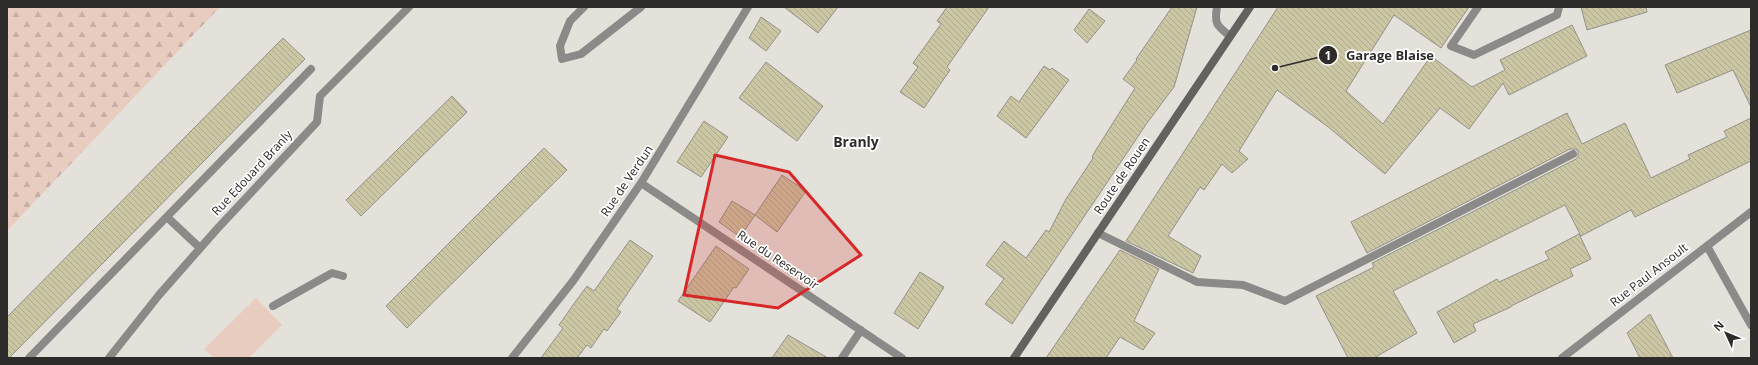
<svg xmlns="http://www.w3.org/2000/svg" width="1758" height="365" font-family="'Open Sans',sans-serif">
<style>
.green{fill:#e8ccc0}
.forest{fill:url(#forest-firs)}
.building{fill:url(#building-back-hatch);stroke:#92928b}
.lines{fill:none;stroke-linecap:round;stroke-linejoin:round}
.lane{stroke:#8c8a88;stroke-width:8}
.street{stroke:#8c8a88;stroke-width:8}
.secondary{stroke:#64615e;stroke-width:8}
.marked{fill:#d62828;fill-opacity:0.2;stroke:#d62828;stroke-width:3;stroke-linejoin:round}
.labels{text-anchor:middle;stroke-width:3.5;stroke-linejoin:round;paint-order:stroke}
.street-label{font-size:12px;fill:#2e2c2a;stroke:#fff}
.quarter-label{font-size:14px;font-weight:bold;fill:#2e2c2a;stroke:#fff}
.leader{fill:none;stroke:#2e2c2a;stroke-width:1.5}
.callout-dot{fill:#2e2c2a;stroke:#fff;stroke-width:1.5}
.mark-label{font-size:12px;text-anchor:middle;font-weight:bold;fill:#fff}
.callout-label{font-size:13px;text-anchor:middle;font-weight:bold;fill:#2e2c2a;stroke:#fff;stroke-width:3.5;stroke-linejoin:round;paint-order:stroke}
</style>
<defs>
<pattern id="forest-firs" width="22" height="20" patternUnits="userSpaceOnUse"><rect width="22" height="20" fill="#e8ccc0"/><path d="M5 1l3.5 6h-7zM16 11l3.5 6h-7z" fill="#c7afa5"/></pattern>
<pattern id="building-back-hatch" width="6" height="6" patternUnits="userSpaceOnUse"><rect width="6" height="6" fill="#cbc6a3"/><path d="M-1 5l2 2M0 0l6 6M5-1l2 2" fill="none" stroke="#afaa8c"/></pattern>
</defs>
<rect width="100%" height="100%" fill="#e4e1db"/>
<path class="green" d="M256,298L282,325L249,358H214L204,349Z"/>
<path class="forest" d="M7,7H220L7,231Z"/>
<path class="building" d="M784,7H838L818,33Z
M947,7H989L947,67L950,70L924,108L900,92L918,67L913,63L941,24L937,21Z
M1172,7H1197L1174,87L1147,123L1012,324L985,304L1004,279L986,265L1004,241L1026,258L1046,230L1049,232L1066,199L1093,158L1092,157L1094,153L1135,88L1123,79L1137,60L1136,59Z
M1278,7H1469L1441,48L1394,15L1346,91L1383,124L1431,56L1472,87L1505,70L1500,60L1572,25L1587,56L1509,95L1503,83L1469,129L1440,108L1385,174L1327,126L1277,90L1239,151L1248,159L1232,173L1222,164L1204,190L1200,187L1168,236L1201,256L1193,273L1126,241Z
M1581,7H1646L1647,12L1587,30Z
M1089,9L1105,21L1087,43L1074,30Z
M761,17L781,31L766,51L749,38Z
M1751,30V107L1733,70L1677,93L1665,65Z
M283,38L305,59L9,358H7V317Z
M766,62L823,106L797,141L739,98Z
M1044,66L1050,70L1052,68L1069,80L1026,138L997,116L1011,96L1019,102Z
M452,96L467,112L361,216L346,200Z
M1567,113L1582,144L1625,123L1651,178L1690,159L1688,155L1727,137L1724,131L1751,118V161L1635,217L1631,210L1581,236L1565,205L1393,291L1417,333L1374,358H1348L1316,296L1374,267L1372,263L1576,159L1578,157V152L1576,149H1570L1367,253L1351,222Z
M704,121L728,137L701,177L677,162Z
M544,148L567,170L407,328L386,306Z
M782,175L806,191L777,232L755,215Z
M732,201L755,215L740,237L719,222Z
M1579,234L1591,259L1570,269L1573,276L1511,306V307L1473,324L1476,331L1454,343L1437,312L1497,279L1499,282L1549,259L1545,252Z
M630,240L653,256L617,309L621,312L607,331L604,329L591,348L587,345L577,358H541L563,328L559,325L573,305L587,286L594,291Z
M716,246L749,269L736,288L734,287L710,322L678,301Z
M1120,250L1159,269L1134,321L1155,333L1143,350L1120,337L1106,358H1046Z
M920,272L944,287L918,329L894,313Z
M1650,314L1673,358H1640L1627,333Z
M788,335L828,358H772Z"/>
<g class="lines">
<path class="lane" d="M167,217L200,248
M1098,233L1197,282L1243,285L1285,301L1573,154
M1707,246L1751,325
M273,306L332,273L343,276
M29,358L311,69"/>
<path class="street" d="M584,7L570,21L560,46L562,59L581,54L641,7
M1217,7C1214,24 1217,26 1230,36
M1478,7L1451,46L1474,55L1557,15L1559,7
M641,183L902,358
M109,358L159,295L217,229L317,122L320,96L409,7
M512,358L573,281L641,183L748,7
M842,358L861,330
M1562,358L1751,212"/>
<path class="secondary" d="M1014,358L1250,7"/>
</g>
<path class="marked" d="M715,155L789,172L861,255L778,308L684,295Z"/>
<g class="labels">
<g class="street-label">
<text transform="translate(252 173) rotate(-47)" y="4">Rue Edouard Branly</text>
<text transform="translate(1122 176) rotate(-56)" y="4">Route de Rouen</text>
<text transform="translate(627 181) rotate(-56)" y="4">Rue de Verdun</text>
<text transform="translate(778 260) rotate(34)" y="4">Rue du Reservoir</text>
<text transform="translate(1649 275) rotate(-38)" y="4">Rue Paul Ansoult</text>
</g>
<g class="quarter-label">
<text x="856" y="147">Branly</text>
</g>
</g>
<path class="leader" d="M1275 68L1328 55"/>
<g class="callout-dot">
<circle cx="1275" cy="68" r="4"/>
<circle cx="1328" cy="55" r="10"/>
</g>
<g class="mark-label">
<text x="1328" y="60">1</text>
</g>
<g class="callout-label">
<text x="1390" y="60">Garage Blaise</text>
</g>
<rect width="1758" height="365" fill="none" stroke="#2e2c2a" stroke-width="16"/>
<g transform="translate(1726 333) rotate(314)" stroke="#ffffff" stroke-width="3" paint-order="stroke">
<path d="M0-3L7 15L0 10L-7 15Z" fill="#2e2c2a"/>
<text y="-6" font-size="11" font-weight="bold" text-anchor="middle" fill="#2e2c2a">N</text>
</g>
</svg>
